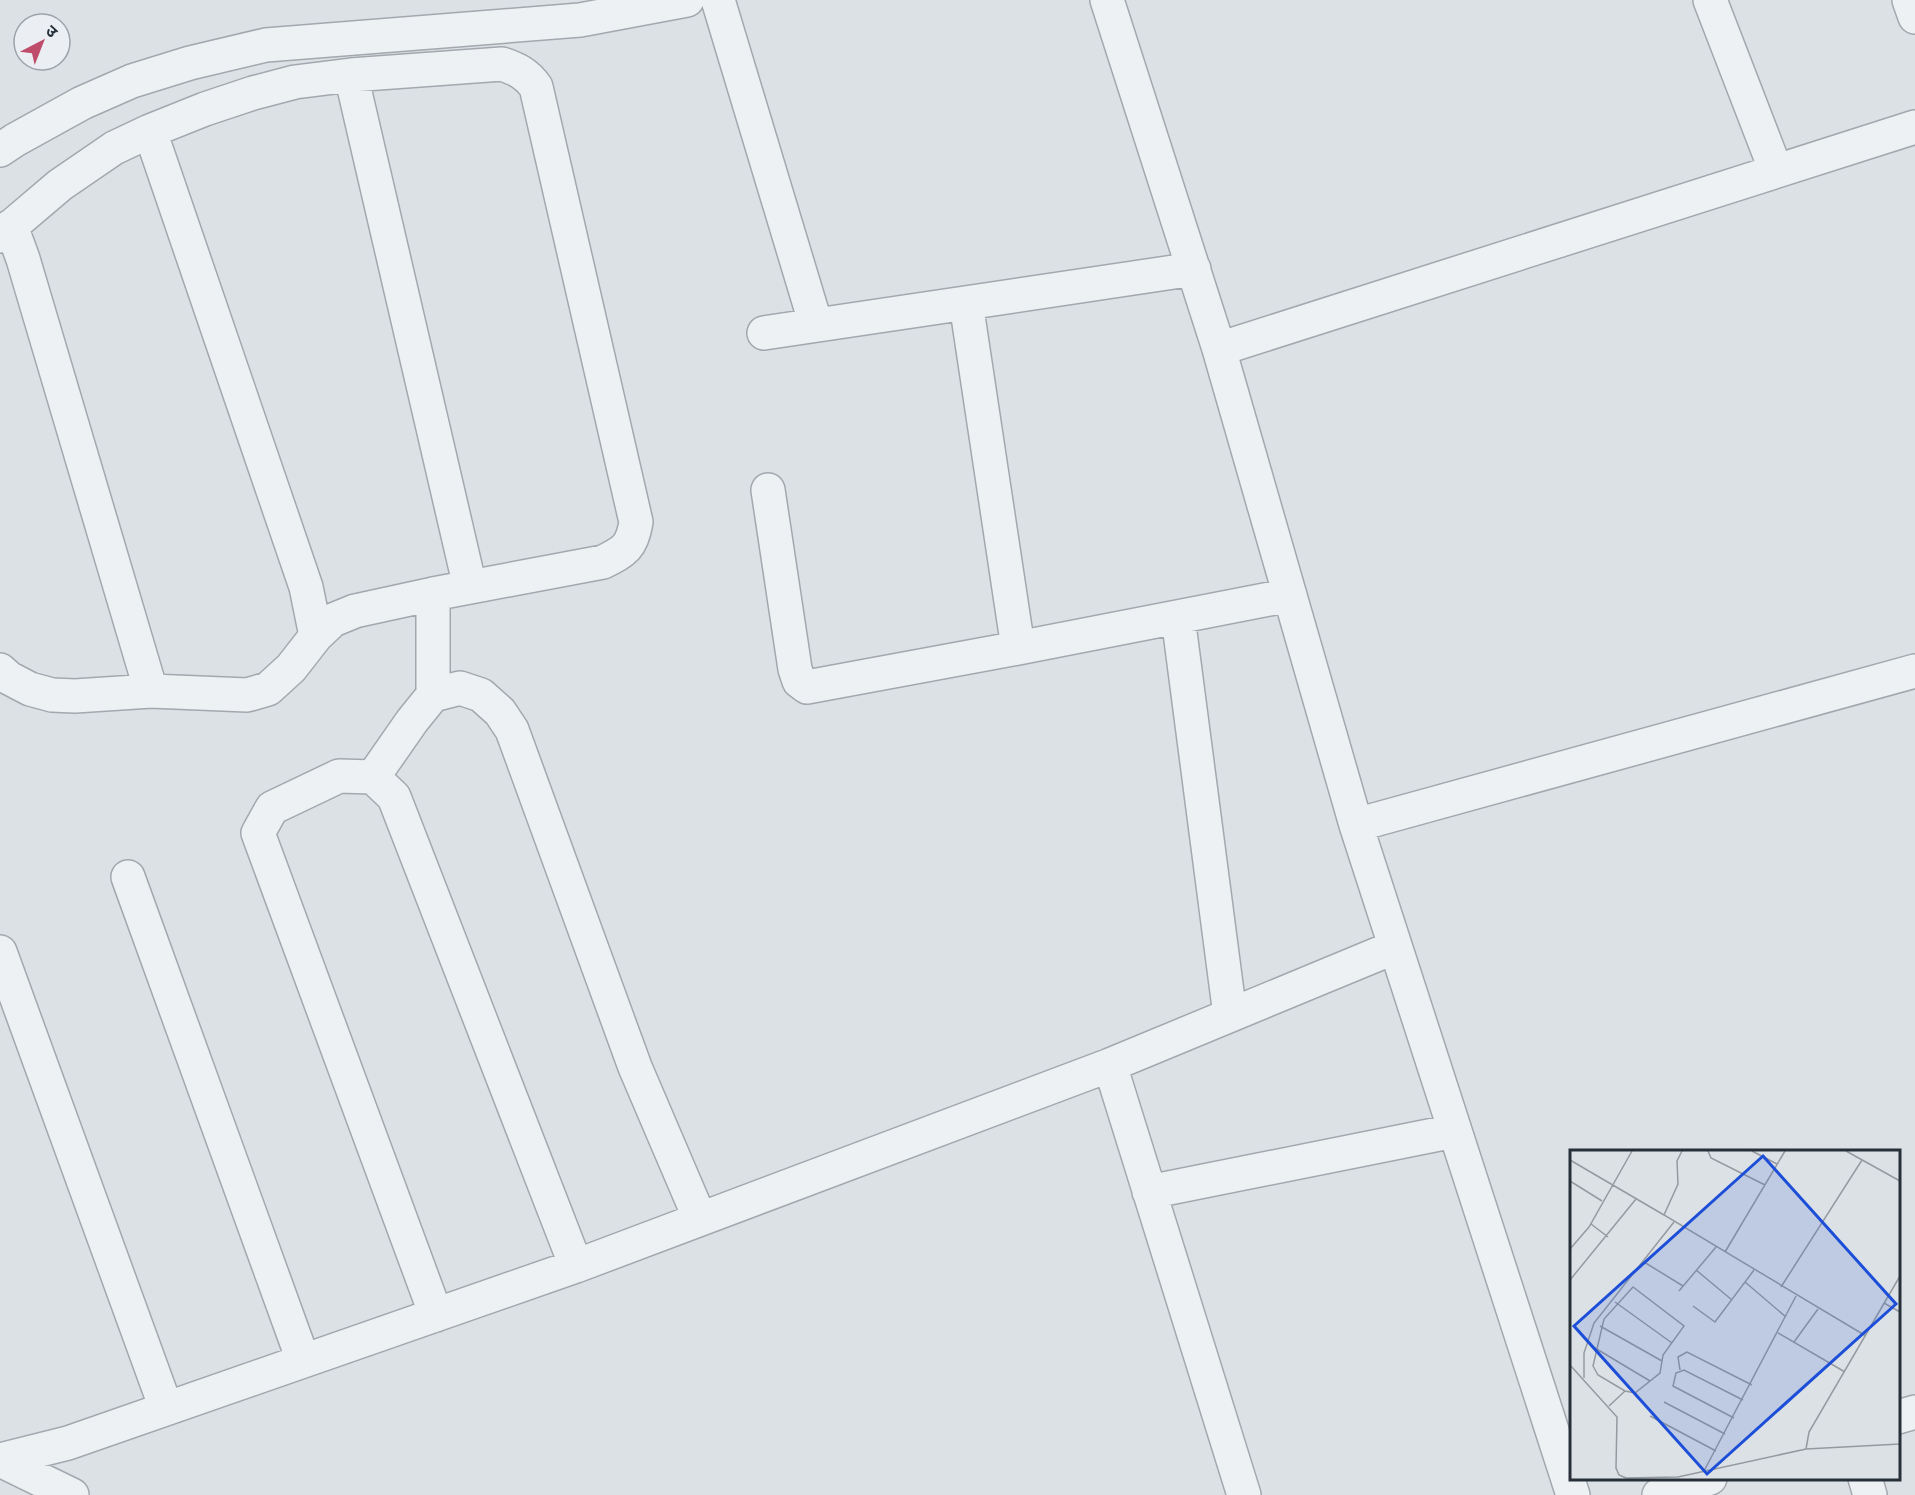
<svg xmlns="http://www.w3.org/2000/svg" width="1915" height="1495" font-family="'Asap Condensed','Noto Sans Devanagari',sans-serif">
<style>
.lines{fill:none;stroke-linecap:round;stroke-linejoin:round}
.minor-casing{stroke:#a2a8ae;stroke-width:36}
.minor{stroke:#eef1f3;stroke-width:33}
.inset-road{fill:none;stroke:#949aa0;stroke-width:1.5}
.view{fill:#1d4ed8;fill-opacity:0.15;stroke:#1d4ed8;stroke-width:3}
.inset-edge{fill:none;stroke:#273039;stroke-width:3}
</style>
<rect width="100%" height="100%" fill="#dce1e5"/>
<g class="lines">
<g class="minor-casing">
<path id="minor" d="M718,0L816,325
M1107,0L1219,349L1356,825L1573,1495
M1710,0L1776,171
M1909,0L1915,17
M351,75L470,587
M150,131L306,587L316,636
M0,150L15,140L82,103L132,81L190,63L266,45L580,20L687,0
M11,226L23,259L151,691
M0,236L60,185L114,148L150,131L205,109L253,93L295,82L351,75L502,64C517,69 527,74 536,87L636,522C632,547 625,551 603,562L433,594L355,611L333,620L316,636L291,668L268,689L247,695L151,691L75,696L52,695L30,689L9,678L0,670
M966,303L1018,648
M764,333L1194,269
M1219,349L1915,127
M768,490L795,669L799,681L807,687L1018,648L1290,595
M1178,617L1230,1015
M433,695V594
M373,777L412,721L433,695L460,688L481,695L500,712L512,730L635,1067L700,1219
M1356,825L1915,671
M128,877L303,1360
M0,952L166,1408
M1110,1065L1244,1495
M1149,1192L1454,1131
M436,1315L258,833L272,808L339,776L373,777L394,797L576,1266
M1898,1417L1915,1412
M0,1460L68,1443L576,1266L1110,1065L1395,947
M0,1460L72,1495
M1865,1478L1870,1495
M1659,1495L1710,1478"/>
</g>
<use href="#minor" class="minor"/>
</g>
<g transform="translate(1570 1150)">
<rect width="330" height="330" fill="#dce1e5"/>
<path class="inset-road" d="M112,1L107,11L108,34L94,65L296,186M138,1L141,8L195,35M182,1L207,14M276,1L330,31M0,10L94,65M0,31L32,51M21,74L38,87M0,99L19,77L62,1M155,102L215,1M74,112L113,136M126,120L162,150M0,130L66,49M175,132L216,167M63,137L114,176L93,205L90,223L65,243L55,241L28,225L23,216L34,169ZM211,137L292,10M109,141L146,97M45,152L102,193M314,153L330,162M123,156L145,172L184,120M30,176L92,211M208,183L275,222M224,192L248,159M25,198L80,231M0,215L47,267L46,318L49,325L56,328L108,327L236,299L330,294M110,220L108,207L117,202L182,235M14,228V203L24,173L104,72M94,252L155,284M39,256L55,241M80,266L146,301M164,268L103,236L106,223L114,220L173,250M236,299L239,282L330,126M134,321L226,146"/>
<path class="view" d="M193,6L326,154L137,324L4,176Z"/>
<rect width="330" height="330" class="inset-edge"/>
</g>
<g transform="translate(42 42) rotate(42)"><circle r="28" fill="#ebeff3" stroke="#9da3a9" stroke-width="1.5"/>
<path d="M0-4.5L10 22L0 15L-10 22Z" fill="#bf4c6b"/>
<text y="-9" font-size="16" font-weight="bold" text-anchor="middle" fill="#273039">उ</text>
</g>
</svg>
